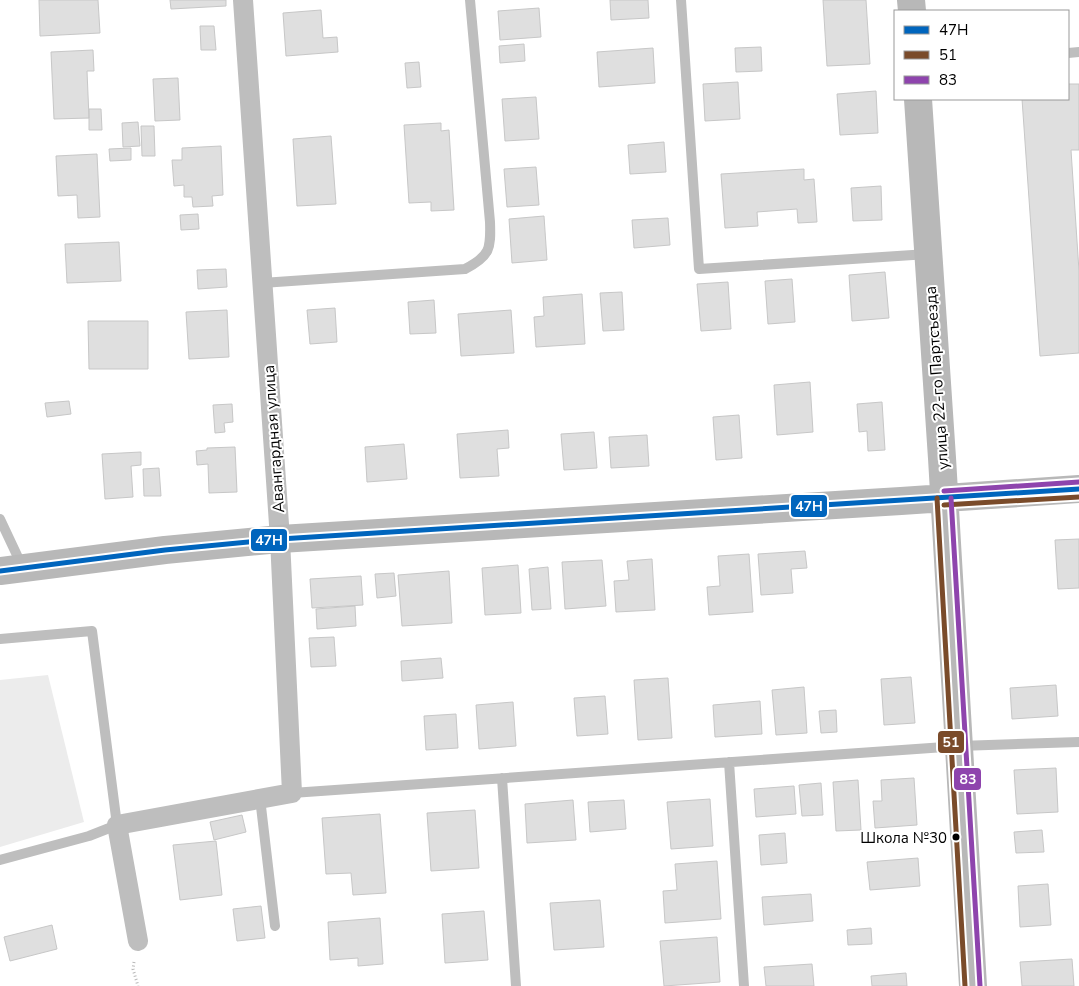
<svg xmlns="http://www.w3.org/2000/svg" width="1079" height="986" font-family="'Nunito Sans',sans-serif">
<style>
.green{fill:#ececec}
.building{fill:#dfdfdf;stroke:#c7c7c7}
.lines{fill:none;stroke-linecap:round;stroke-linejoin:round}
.path{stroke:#b9b9b9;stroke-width:3;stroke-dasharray:1 2.5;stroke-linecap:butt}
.lane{stroke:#bebebe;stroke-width:10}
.street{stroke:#bebebe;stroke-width:20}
.secondary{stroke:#b8b8b8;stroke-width:28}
.bus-1-casing{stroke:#fff;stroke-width:9}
.bus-2-casing{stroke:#fff;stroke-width:9}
.bus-3-casing{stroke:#fff;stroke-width:9}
.bus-1{stroke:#0065bd;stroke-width:5}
.bus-2{stroke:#7a4b2a;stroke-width:5}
.bus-3{stroke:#8e44ad;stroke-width:5}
.bus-dot{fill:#000;stroke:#fff;stroke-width:2}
.labels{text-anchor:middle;stroke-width:4;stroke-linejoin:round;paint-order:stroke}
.bus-label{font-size:15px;fill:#000;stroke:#fff;text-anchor:end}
.street-label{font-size:16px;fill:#000;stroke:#fff}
.line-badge{stroke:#fff;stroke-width:2}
.badge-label{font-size:14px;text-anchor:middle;font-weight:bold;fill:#fff}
</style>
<rect width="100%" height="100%" fill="#fff"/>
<path class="green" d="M48,675L84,822L0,847V680Z"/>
<path class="building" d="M39,0H98L100,33L40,36Z
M170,0H226V6L171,9Z
M610,0H648L649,18L611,20Z
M823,0H866L870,64L827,66Z
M539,8L541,37L500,40L498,11Z
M321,10L323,38L337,37L338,52L286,56L283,13Z
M200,26H214L216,50H201Z
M524,44L525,61L500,63L499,46Z
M761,47L762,71L736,72L735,48Z
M653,48L655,83L599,87L597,52Z
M93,50L94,71H87L89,118L54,119L51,52Z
M419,62L421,87L407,88L405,63Z
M178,78L180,120L155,121L153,79Z
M738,82L740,119L705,121L703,84Z
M1068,84H1079V150H1071L1079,271V353L1040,356L1022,99H1068Z
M876,91L878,133L840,135L837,94Z
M536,97L539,139L505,141L502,99Z
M89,109H101L102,130H89Z
M138,122L140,146L123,147L122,123Z
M441,123V131L449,130L454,210L431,211V202L409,203L404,125Z
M141,126H154L155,156H142Z
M331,136L336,204L297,206L293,139Z
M664,142L666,172L630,174L628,145Z
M221,146L223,195L212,196L213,206L193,207L192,197H184V185L174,186L172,160H182V148Z
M131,148V160L110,161L109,149Z
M97,154L100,217L78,218L77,195L58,196L56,156Z
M536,167L539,205L507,207L504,169Z
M804,169V180L814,179L817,222L798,223L797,209L757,212L758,226L725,228L721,174Z
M881,186L882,220L853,221L851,188Z
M198,214L199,229L181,230L180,215Z
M544,216L547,260L512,263L509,219Z
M668,218L670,245L634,248L632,220Z
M119,242L121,281L67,283L65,244Z
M226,269L227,287L198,289L197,270Z
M885,272L889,318L852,321L849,275Z
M792,279L795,322L768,324L765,281Z
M728,282L731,329L701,331L697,284Z
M622,292L624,330L603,331L600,293Z
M582,294L585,344L536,347L534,317L544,316L543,297Z
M434,300L436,333L410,334L408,302Z
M335,308L337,342L310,344L307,310Z
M227,310L229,357L189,359L186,312Z
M511,310L514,353L461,356L458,314Z
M88,321H148V369H89Z
M810,382L813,432L777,435L774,385Z
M69,401L71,414L47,417L45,403Z
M882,402L885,450L868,451L867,431L859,432L857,404Z
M232,404L233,422L224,423L225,432L215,433L213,405Z
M739,415L742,458L716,460L713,417Z
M508,430L509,448L497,449L499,476L460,478L457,434Z
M594,432L597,468L564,470L561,434Z
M647,435L649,466L611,468L609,437Z
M404,444L407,479L367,482L365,447Z
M235,447L237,492L209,493L208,464L197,465L196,451L207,450V448Z
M141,452V465L131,466L133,497L105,499L102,454Z
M159,468L161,496H144L143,469Z
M1079,539V588L1058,589L1055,540Z
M805,551L807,568L791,569L793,593L761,595L758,554Z
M749,554L753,612L709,615L707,587L720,586L718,556Z
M652,559L655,610L616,612L614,581L629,580L627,561Z
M602,560L606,606L565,609L562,562Z
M518,565L521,613L485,615L482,568Z
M548,567L551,609L532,610L529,569Z
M449,571L452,623L402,626L398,575Z
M394,573L396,596L377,598L375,574Z
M361,576L363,605L312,608L310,579Z
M355,606L356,626L317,629L316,609Z
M334,637L336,666L311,667L309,638Z
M441,658L443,678L402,681L401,661Z
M911,677L915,723L884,725L881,679Z
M668,678L672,738L638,740L634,680Z
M1056,685L1058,716L1012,719L1010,688Z
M804,687L807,733L776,735L772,690Z
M605,696L608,734L577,736L574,698Z
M760,701L762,734L715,737L713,705Z
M513,702L516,746L479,749L476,705Z
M836,710L837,732L821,733L819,711Z
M456,714L458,748L426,750L424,716Z
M1056,768L1058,812L1017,814L1014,770Z
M914,778L917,825L875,828L873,801H882L881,780Z
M858,780L861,830L836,831L833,782Z
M821,783L823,815L802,816L799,785Z
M794,786L796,814L756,817L754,789Z
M710,799L713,846L671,849L667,802Z
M573,800L576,840L527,843L525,804Z
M624,800L626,829L590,832L588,802Z
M475,810L479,868L431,871L427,813Z
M380,814L386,893L353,895L351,873L326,874L322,818Z
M242,815L246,832L214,840L210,822Z
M1042,830L1044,852L1016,853L1014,832Z
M785,833L787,863L761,865L759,835Z
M216,841L222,895L180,900L173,845Z
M918,858L920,886L870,890L867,862Z
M717,861L721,919L665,923L663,891L677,890L675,864Z
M1048,884L1051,925L1020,927L1018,886Z
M811,894L813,921L764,925L762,897Z
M600,900L604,947L554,950L550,903Z
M261,906L265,938L237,941L233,909Z
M484,911L488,960L445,963L442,914Z
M380,918L383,964L358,966V958L330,960L328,922Z
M52,925L57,949L10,961L4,937Z
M871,928L872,944L848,945L847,930Z
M717,937L720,982L664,986L660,941Z
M1072,959L1074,986H1022L1020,962Z
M812,964L814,986H766L764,967Z
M906,973L907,986H872L871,976Z"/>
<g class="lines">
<path class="path" d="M134,962L133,969L138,986"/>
<path class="lane" d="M681,0L699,269L928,254
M1068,53L1079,52
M262,283L465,269C490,256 491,249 490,222L470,0
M0,519L23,568
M0,639L92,631L117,825L89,836L0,860
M729,762L744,986
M502,778L516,986
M292,793L959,746L1079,742
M260,798L275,926"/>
<path class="street" d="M138,941L117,825L292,793L280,539L243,0"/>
<path class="secondary" d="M911,0L912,11
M918,99L942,458L973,986
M0,571L165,550L280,539L901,501L1079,489"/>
<g class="bus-1-casing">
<path id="bus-1" d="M0,571L165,550L280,539L1079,489"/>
</g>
<g class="bus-2-casing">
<path id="bus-2" d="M937,498L965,986
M944,505L1079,497"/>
</g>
<g class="bus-3-casing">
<path id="bus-3" d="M944,491L1079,482
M951,498L980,986"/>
</g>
<use href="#bus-1" class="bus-1"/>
<use href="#bus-2" class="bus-2"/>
<use href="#bus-3" class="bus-3"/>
</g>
<circle class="bus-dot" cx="956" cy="837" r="4.5"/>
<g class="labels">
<g class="bus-label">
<text x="947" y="843">Школа №30</text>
</g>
<g class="street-label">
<text transform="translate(936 378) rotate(-94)" y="6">улица 22-го Партсъезда</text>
<text transform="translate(273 439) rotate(-94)" y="6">Авангардная улица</text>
</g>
</g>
<g class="line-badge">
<rect x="790" y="494" width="38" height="24" rx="5" fill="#0065bd"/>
<rect x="250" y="528" width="38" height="24" rx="5" fill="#0065bd"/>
<rect x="937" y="730" width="28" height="24" rx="5" fill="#7a4b2a"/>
<rect x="953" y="767" width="29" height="24" rx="5" fill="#8e44ad"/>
</g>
<g class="badge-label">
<text x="809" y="511">47Н</text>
<text x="269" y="545">47Н</text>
<text x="951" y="747">51</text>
<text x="968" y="784">83</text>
</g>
<rect x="894" y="10" width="175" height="90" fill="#ffffff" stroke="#999999"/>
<rect x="904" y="26" width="25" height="8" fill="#0065bd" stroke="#999999"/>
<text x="939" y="35" font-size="15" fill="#000000">47Н</text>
<rect x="904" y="51" width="25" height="8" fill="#7a4b2a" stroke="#999999"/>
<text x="939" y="60" font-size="15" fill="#000000">51</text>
<rect x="904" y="76" width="25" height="8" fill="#8e44ad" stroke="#999999"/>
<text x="939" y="85" font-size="15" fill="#000000">83</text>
</svg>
